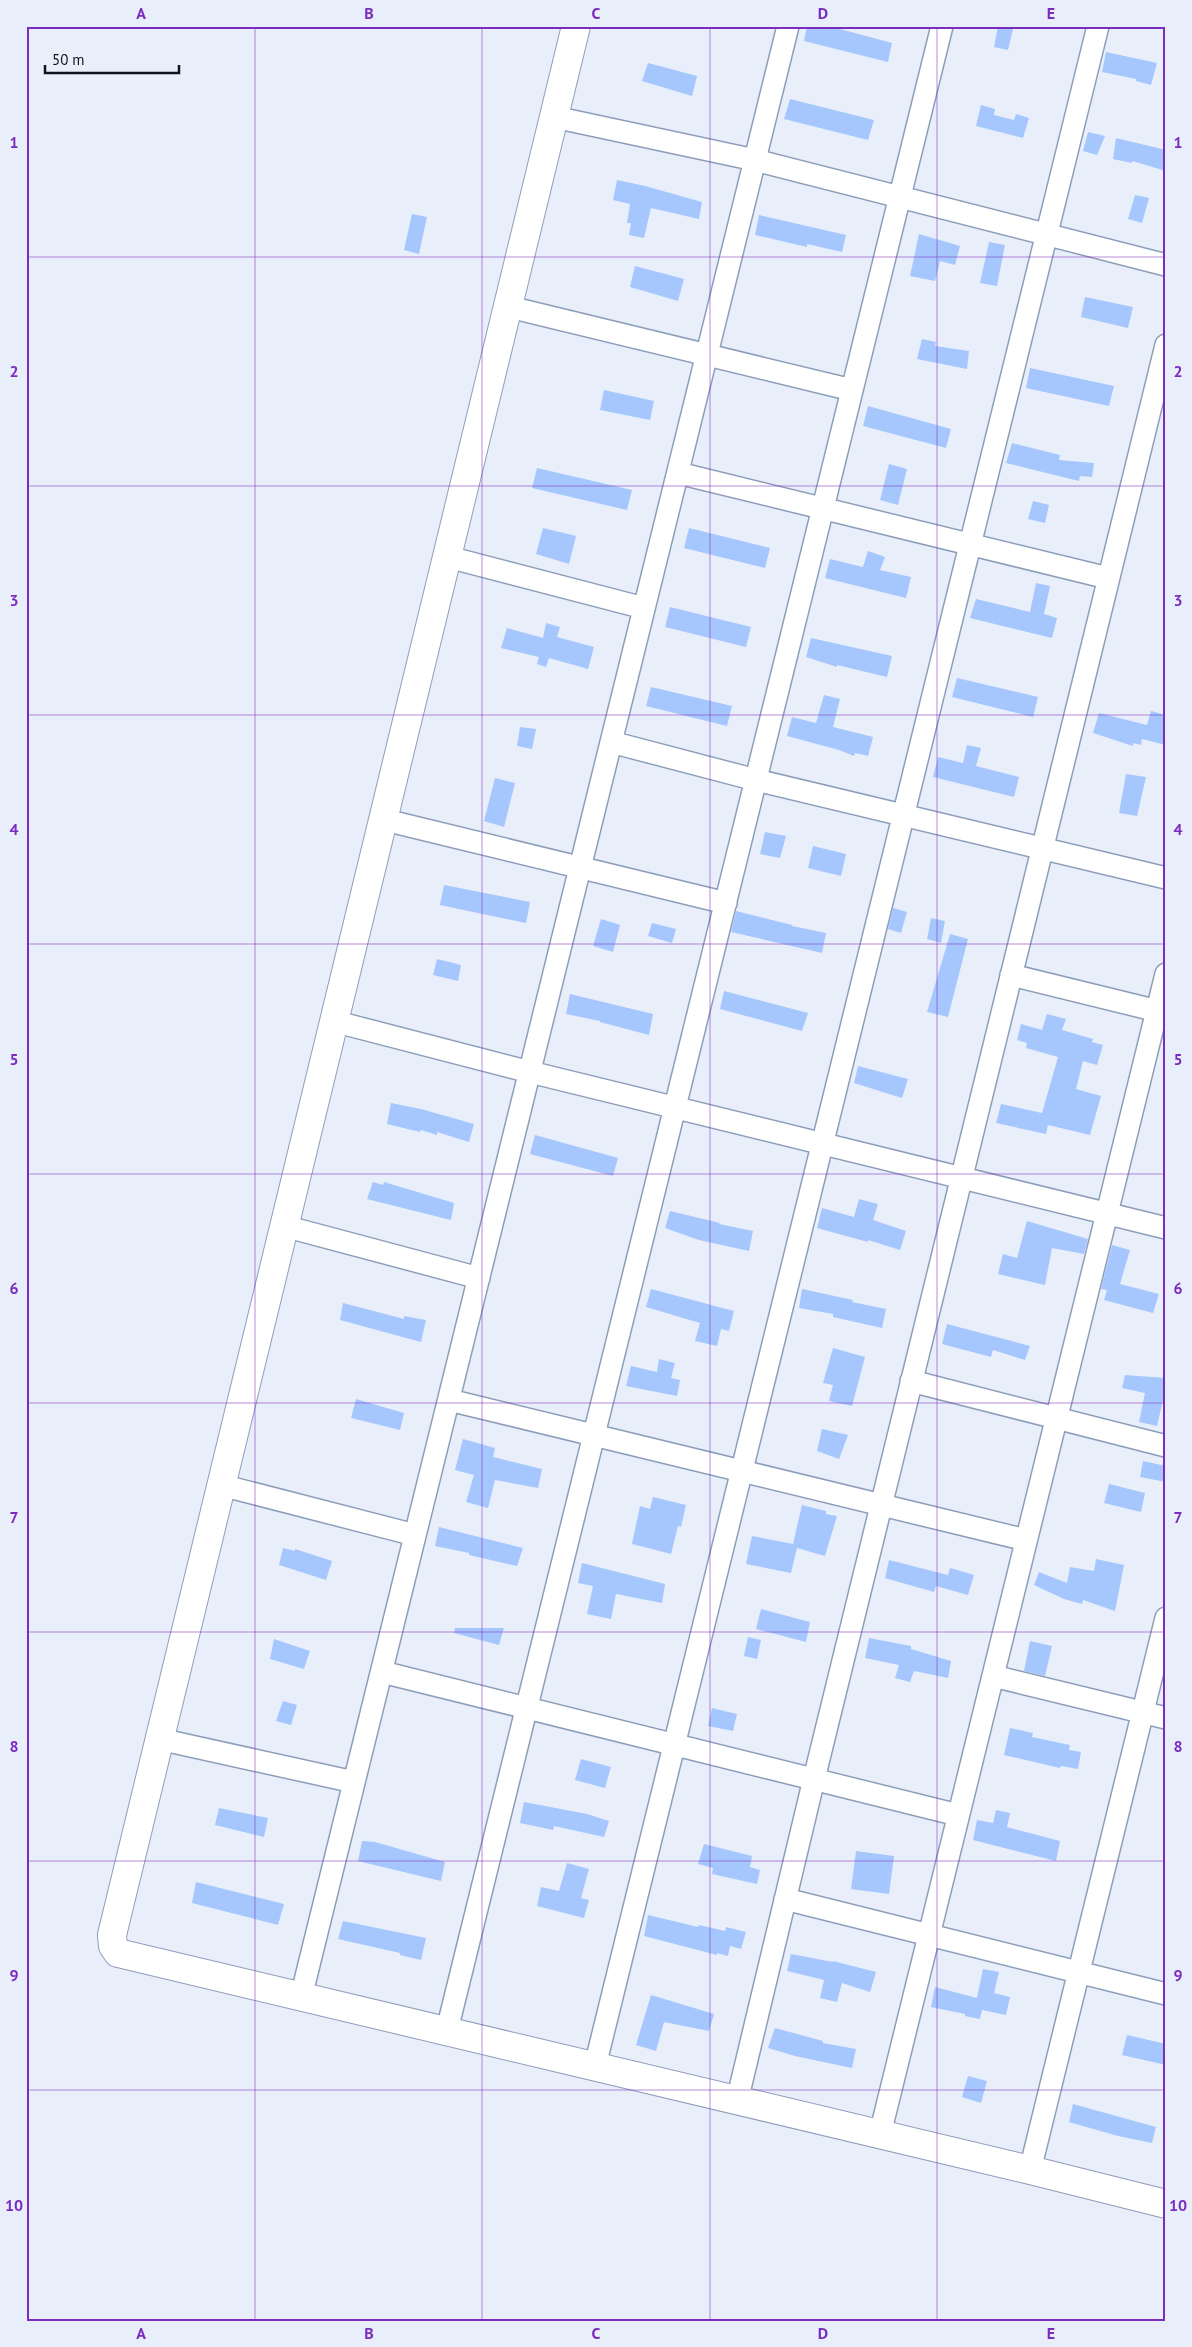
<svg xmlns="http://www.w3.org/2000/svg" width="1192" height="2347" font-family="'PT Sans',sans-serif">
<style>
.building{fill:#a6c7fe}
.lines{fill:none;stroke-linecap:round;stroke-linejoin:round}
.street-casing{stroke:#8d9eba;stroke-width:24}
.secondary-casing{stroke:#8d9eba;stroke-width:30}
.street{stroke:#fff;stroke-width:21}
.secondary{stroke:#fff;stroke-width:28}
.grid{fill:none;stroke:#7b2cbf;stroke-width:1;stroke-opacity:0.55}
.neatline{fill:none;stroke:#7b2cbf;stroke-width:2}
.grid-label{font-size:16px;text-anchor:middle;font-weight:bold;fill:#7b2cbf}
</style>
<rect width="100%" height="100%" fill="#e8effb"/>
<path class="building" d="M807,26H829L892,43L888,62L804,41Z
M998,26L1013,29L1008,50L994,47Z
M1106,52L1157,63L1151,85L1136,81V79L1102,72Z
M648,63L697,76L692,96L642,81Z
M790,99L874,120L868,140L784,119Z
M981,105L995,109L994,115L1014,120L1016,114L1029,118L1023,138L976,126Z
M1088,132L1105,136L1097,155L1083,151Z
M1116,138L1166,150V171L1132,161V163L1113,159Z
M617,180L645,186L702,202L699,219L651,208L644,238L629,235L631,223H627L630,204L613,200Z
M1135,195L1149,198L1142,223L1128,219Z
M412,214L427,217L419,254L404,250Z
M759,215L846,235L842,252L807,244V247L755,235Z
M919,234L960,246L955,265L940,261L935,281L910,276Z
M989,242L1005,245L997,286L980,283Z
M635,266L684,279L678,301L630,287Z
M1085,297L1133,307L1128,328L1081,317Z
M922,339L936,342L935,346L969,351L967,369L917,359Z
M1030,368L1114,386L1109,406L1026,388Z
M604,390L654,401L650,420L600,410Z
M868,406L951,429L946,448L863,426Z
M1012,443L1060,455L1059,460L1094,463L1092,477L1080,476L1079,481L1006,463Z
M889,464L907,469L898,505L880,500Z
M537,468L632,490L627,510L532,488Z
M1033,501L1049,505L1045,523L1028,519Z
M543,528L576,536L569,564L536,554Z
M689,528L770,548L765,568L684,548Z
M868,551L885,557L880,570L911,577L906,598L825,578L830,559L863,567Z
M1036,583L1050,586L1044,614L1057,618L1052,638L970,618L976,599L1030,612Z
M670,607L751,627L746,647L665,627Z
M546,623L560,627L557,637L594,647L588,669L549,658L546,667L537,664L539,657L501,648L507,628L543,638Z
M811,638L892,656L887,677L837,665V667L806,657Z
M957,678L1038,697L1033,717L952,697Z
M651,687L732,706L727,726L646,706Z
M824,695L840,699L833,727L873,737L868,756L855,753L854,756L839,750L787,736L792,717L816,723Z
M1151,711L1166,715V745L1142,739L1141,745L1133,743V746L1093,733L1099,713L1147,725Z
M520,727L536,729L532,749L517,746Z
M967,745L981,748L976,766L1019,777L1014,797L933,777L938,757L963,763Z
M1126,774L1146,777L1137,816L1119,813Z
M495,778L515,783L504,827L484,821Z
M765,832L786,836L780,858L760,854Z
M813,846L846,854L841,876L808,868Z
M444,885L530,902L526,923L440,905Z
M893,908L907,912L901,933L888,929Z
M736,911L792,925V926L826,933L822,953L731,932Z
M931,918L945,921L941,943L927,939Z
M601,919L620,925L613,952L593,946Z
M652,923L676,929L672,943L648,936Z
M950,934L968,939L948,1017L927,1012Z
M437,959L461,965L458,981L433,975Z
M724,991L808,1013L802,1031L720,1009Z
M570,994L653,1014L649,1035L600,1022V1021L566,1014Z
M1047,1014L1066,1019L1062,1030L1093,1039L1092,1042L1103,1045L1097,1065L1083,1061L1076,1089L1101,1096L1090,1135L1048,1125L1046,1134L996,1123L1001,1104L1042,1113L1058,1057L1026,1048L1027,1043L1017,1040L1021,1024L1042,1030Z
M858,1066L908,1079L902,1098L854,1083Z
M391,1103L421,1109L474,1124L469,1142L437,1132V1135L421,1130L420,1132L387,1124Z
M535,1135L618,1158L613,1176L530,1154Z
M373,1182L383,1185L384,1182L454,1203L451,1220L367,1199Z
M859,1199L878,1204L873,1220L906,1231L900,1250L868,1240V1242L817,1228L822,1208L854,1217Z
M670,1211L720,1223L719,1224L753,1231L749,1251L699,1240L665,1228Z
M1027,1221L1088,1239L1084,1254L1052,1248L1045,1285L998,1274L1003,1254L1017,1258Z
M1112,1245L1130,1250L1120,1284L1159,1294L1153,1313L1104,1300L1107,1290L1101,1289Z
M651,1289L734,1311L729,1331L721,1329L717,1346L695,1341L700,1323L646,1307Z
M802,1289L853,1300L852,1302L886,1309L882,1328L833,1317V1314L799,1308Z
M343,1303L404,1319V1316L426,1320L421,1342L340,1320Z
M947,1324L1030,1346L1025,1360L993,1350L991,1357L942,1344Z
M833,1348L865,1357L852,1406L829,1401L833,1385L823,1383Z
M659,1359L675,1363L671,1378L680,1380L677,1396L626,1386L631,1366L657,1372Z
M1125,1375L1166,1378V1396H1164L1157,1426L1139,1422L1145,1393L1122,1388Z
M356,1399L404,1413L400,1430L351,1418Z
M822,1429L848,1435L839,1459L817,1451Z
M463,1439L495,1448L493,1457L542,1469L538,1488L495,1480L488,1508L466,1502L474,1475L455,1470Z
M1143,1461L1166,1466V1482L1140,1477Z
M1109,1484L1145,1493L1141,1512L1104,1503Z
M653,1497L686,1505L681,1527L678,1526L671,1554L632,1544L640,1506L650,1509Z
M802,1505L826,1511V1514L837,1516L825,1556L797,1548L791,1573L746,1564L752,1536L793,1544Z
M439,1527L523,1548L517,1566L469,1555V1553L435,1546Z
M283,1548L295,1551V1549L332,1561L326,1580L279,1565Z
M1096,1559L1124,1565L1115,1611L1083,1600L1082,1604L1064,1599L1034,1585L1039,1572L1067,1583L1070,1567L1094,1571Z
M889,1560L948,1575L950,1568L974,1575L968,1595L936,1586L934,1592L885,1578Z
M582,1563L665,1584L662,1603L616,1594L611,1619L587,1614L593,1586L578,1583Z
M761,1609L810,1622L806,1642L756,1629Z
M455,1628H504L499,1645L454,1633Z
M748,1637L761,1640L757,1659L744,1656Z
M869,1638L911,1646V1649L951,1661L948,1678L914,1671L910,1682L895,1678L899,1665L865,1658Z
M274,1639L310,1651L304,1669L270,1659Z
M1030,1641L1052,1646L1045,1676L1024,1671Z
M283,1701L297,1705L291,1725L276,1721Z
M712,1708L737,1714L733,1731L708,1726Z
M1010,1728L1033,1733L1032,1737L1070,1745L1069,1750L1081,1752L1078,1769L1061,1766L1060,1768L1004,1755Z
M581,1759L611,1767L605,1788L575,1780Z
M524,1802L587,1814L609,1821L604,1837L554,1826L553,1830L520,1823Z
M219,1808L268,1818L264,1837L215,1825Z
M996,1810L1010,1813L1007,1827L1060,1841L1056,1861L973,1840L977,1820L993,1823Z
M362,1841L375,1842L445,1862L441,1881L358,1861Z
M704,1844L752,1856L750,1867L760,1870L757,1884L712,1874L713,1868L698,1864Z
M856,1851L894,1856L889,1894L851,1889Z
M567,1863L589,1869L581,1898L589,1900L584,1918L537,1906L541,1887L559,1891Z
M196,1882L284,1904L278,1925L192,1903Z
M648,1915L698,1927L699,1925L725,1931L726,1927L746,1932L741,1949L730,1946L728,1956L717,1953V1955L644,1936Z
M343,1921L426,1938L421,1960L400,1955V1953L338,1939Z
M791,1954L833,1962V1961L876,1972L870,1992L842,1983L837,2002L820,1998L824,1980L787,1971Z
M983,1969L999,1972L994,1993L1010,1997L1006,2015L982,2010L980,2019L965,2016V2014L931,2007L935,1987L977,1998Z
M651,1995L714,2014L709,2031L664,2022L656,2051L636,2045Z
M775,2028L823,2041V2043L856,2049L852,2068L795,2056L768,2048Z
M1127,2035L1166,2044V2065L1122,2055Z
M968,2076L987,2081L981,2103L962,2097Z
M1073,2104L1156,2127L1152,2143L1118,2136L1069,2122Z"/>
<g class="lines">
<g class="street-casing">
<path id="street" d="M554,117L755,160L1166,265
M509,307L852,390
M678,473L1108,578
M448,557L644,608
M611,742L756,780L1166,878
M385,820L726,903
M1011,975L1166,1013
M333,1021L530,1072L1166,1228
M284,1226L479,1278
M911,1381L1166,1446
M449,1400L1026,1540
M221,1485L415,1535
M382,1672L958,1815
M993,1676L1166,1718
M159,1739L354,1782
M785,1899L1166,1994
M301,1997L788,26
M447,2030L942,26
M595,2066L1098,26
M737,2101L814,1779L1166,345
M880,2134L1166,974
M1030,2170L1166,1618"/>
</g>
<g class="secondary-casing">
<path id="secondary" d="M576,26C423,663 266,1299 112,1935L113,1946L118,1953L1030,2170L1166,2204"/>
</g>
<use href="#street" class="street"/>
<use href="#secondary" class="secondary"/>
</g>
<path class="grid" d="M255,26V2321M482,26V2321M710,26V2321M937,26V2321M26,257H1166M26,486H1166M26,715H1166M26,944H1166M26,1174H1166M26,1403H1166M26,1632H1166M26,1861H1166M26,2090H1166"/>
<rect width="1192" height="2347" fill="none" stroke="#e8effb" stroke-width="55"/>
<path d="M45 65v8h134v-8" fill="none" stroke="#0e141e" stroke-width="2.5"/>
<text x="52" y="65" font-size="15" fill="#0e141e" stroke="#e8effb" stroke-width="4" paint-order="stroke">50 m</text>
<rect x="28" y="28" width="1136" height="2292" class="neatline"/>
<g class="grid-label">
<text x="141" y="19">A</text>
<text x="369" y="19">B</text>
<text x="596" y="19">C</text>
<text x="823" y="19">D</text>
<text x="1051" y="19">E</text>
<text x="14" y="148">1</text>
<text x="1178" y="148">1</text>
<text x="14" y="377">2</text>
<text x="1178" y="377">2</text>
<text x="14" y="606">3</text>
<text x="1178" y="606">3</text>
<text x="14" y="835">4</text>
<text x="1178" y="835">4</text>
<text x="14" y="1065">5</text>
<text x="1178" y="1065">5</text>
<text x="14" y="1294">6</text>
<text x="1178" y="1294">6</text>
<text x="14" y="1523">7</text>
<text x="1178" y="1523">7</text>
<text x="14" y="1752">8</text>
<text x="1178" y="1752">8</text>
<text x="14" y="1981">9</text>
<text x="1178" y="1981">9</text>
<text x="14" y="2211">10</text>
<text x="1178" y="2211">10</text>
<text x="141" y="2339">A</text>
<text x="369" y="2339">B</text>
<text x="596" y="2339">C</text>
<text x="823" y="2339">D</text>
<text x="1051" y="2339">E</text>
</g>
</svg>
